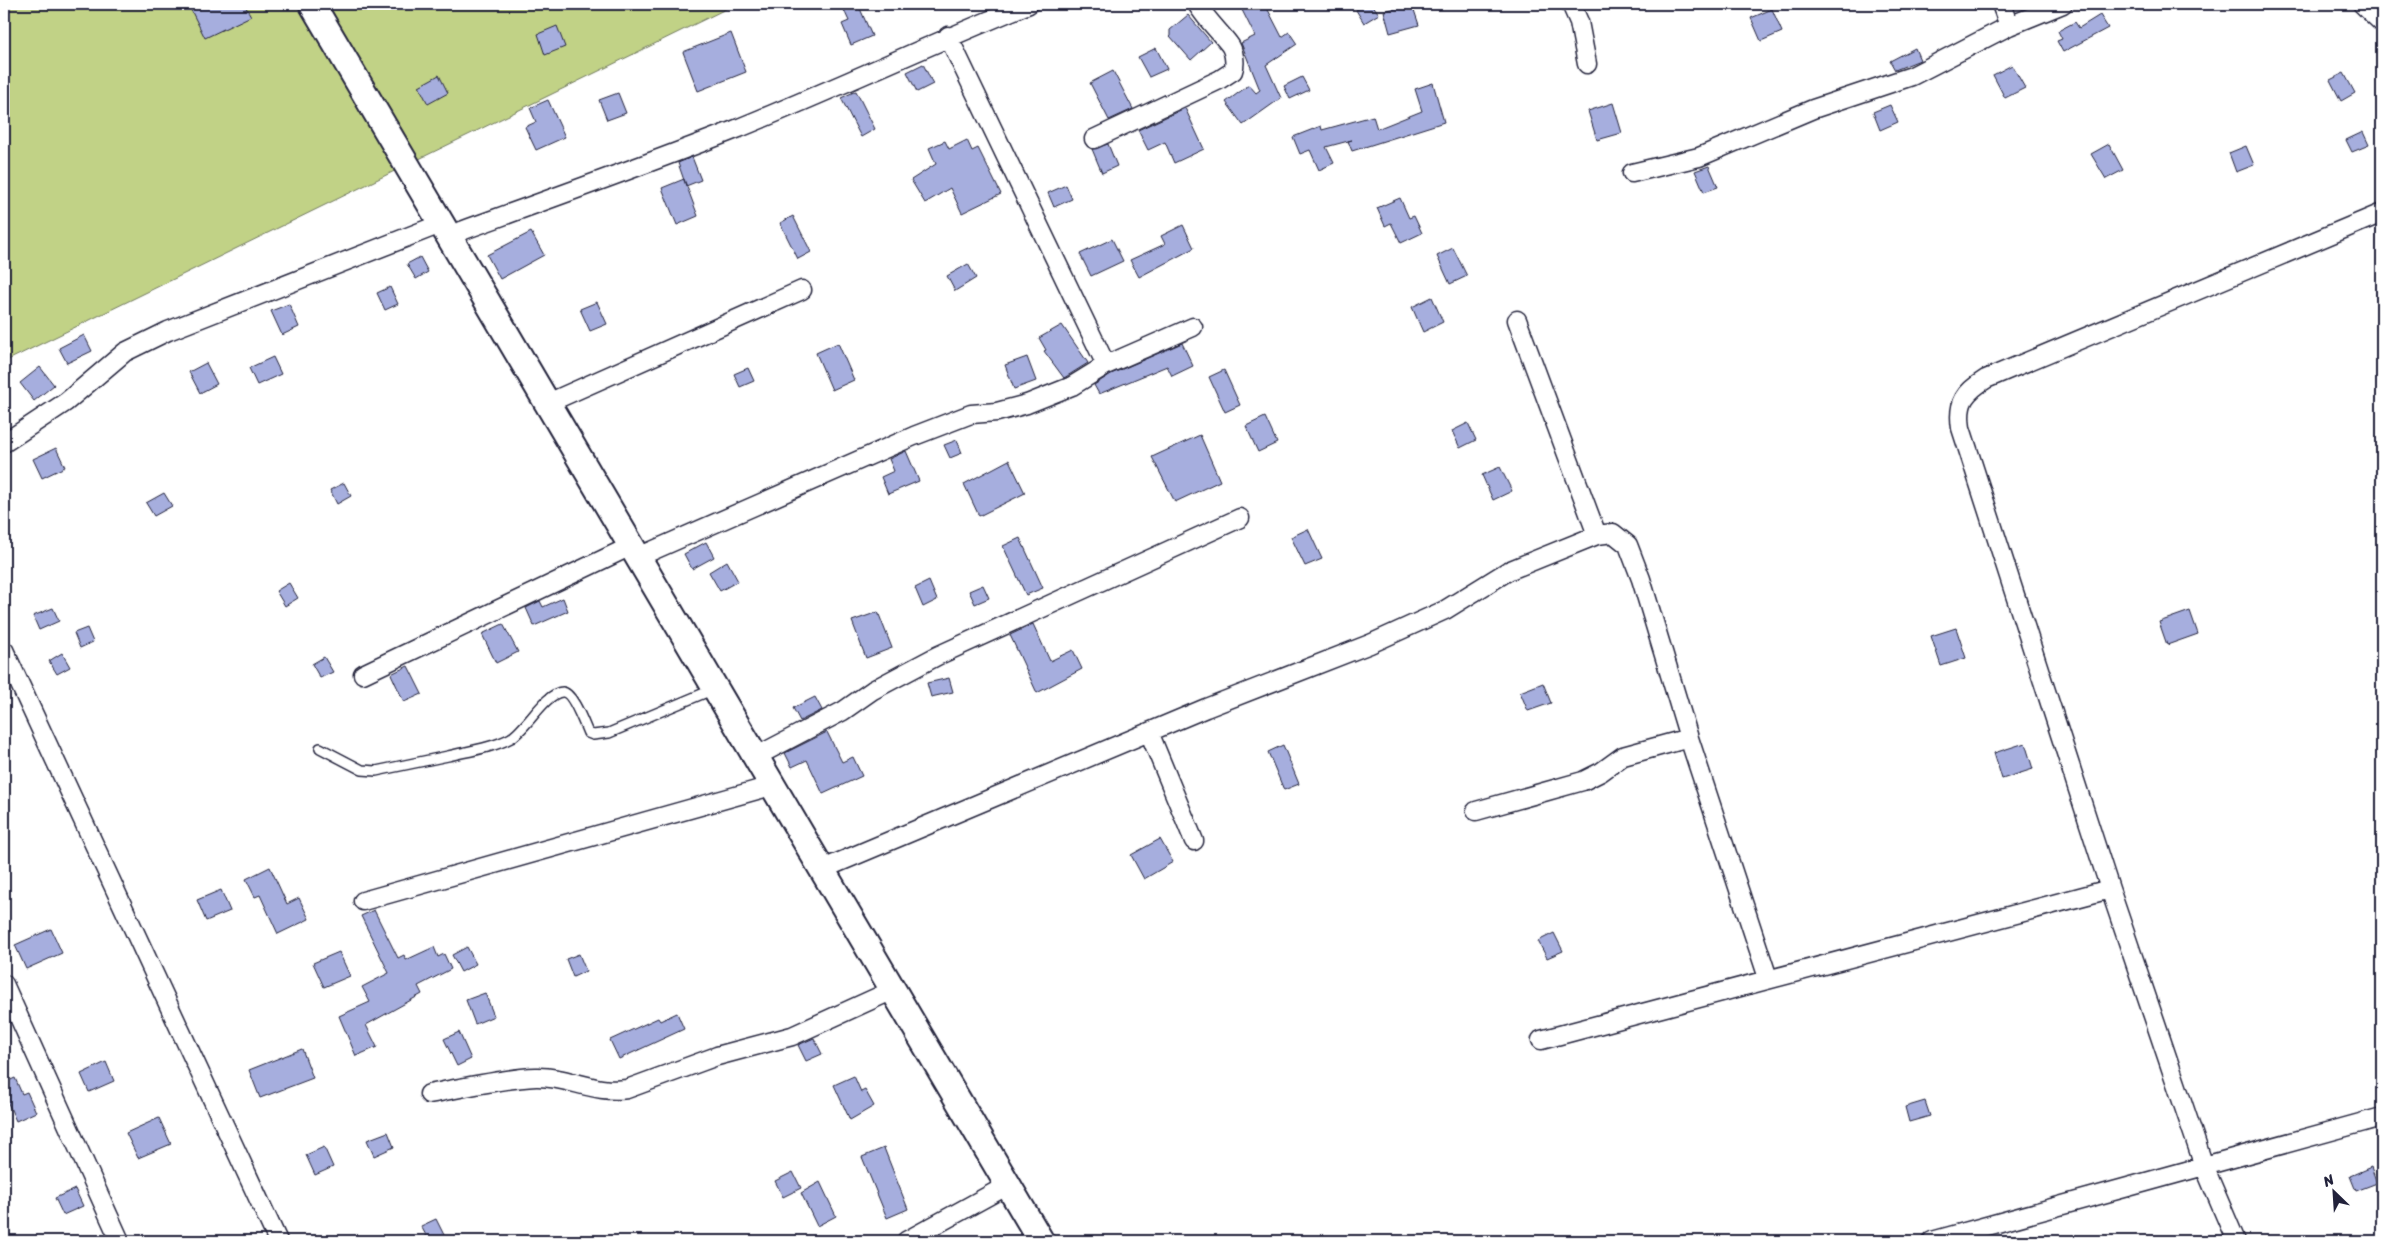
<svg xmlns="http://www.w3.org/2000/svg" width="2386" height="1245" font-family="Sriracha,sans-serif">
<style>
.green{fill:#c1d286;stroke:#727a60}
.building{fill:#a6aede;stroke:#22223b}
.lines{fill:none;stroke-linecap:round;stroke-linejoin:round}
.lane-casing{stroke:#22223b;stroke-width:12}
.street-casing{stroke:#22223b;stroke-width:21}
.secondary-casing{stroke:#22223b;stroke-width:29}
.lane{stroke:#fff;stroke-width:9}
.street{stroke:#fff;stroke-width:18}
.secondary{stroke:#fff;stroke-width:25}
</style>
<rect width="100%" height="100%" fill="#fff"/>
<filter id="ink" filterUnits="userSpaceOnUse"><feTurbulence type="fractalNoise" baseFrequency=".02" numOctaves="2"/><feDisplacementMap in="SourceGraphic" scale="10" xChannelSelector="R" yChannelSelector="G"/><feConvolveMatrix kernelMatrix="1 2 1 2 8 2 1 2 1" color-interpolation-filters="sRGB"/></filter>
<g filter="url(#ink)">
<path class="green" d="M4,4H736L4,362Z"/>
<path class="building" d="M188,4H244L251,16L205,38Z
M853,4H858L872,36L851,45L842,24L849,21L843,8Z
M1239,4H1265L1282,37L1289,32L1297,44L1266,65L1281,98L1243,125L1226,102L1249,85L1256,93L1260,90L1241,43L1255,36Z
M1367,4H1372L1379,14L1364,23L1356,10Z
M1412,4L1419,25L1390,33L1384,11Z
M1772,9L1782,32L1761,41L1751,18Z
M1188,15L1211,42L1191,60L1170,36V30Z
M2100,15L2108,28L2063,52L2057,41L2062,39L2058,31L2075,22L2079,28Z
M557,26L565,47L545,55L538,34Z
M731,33L746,72L698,91L683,52Z
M1156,48L1167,69L1149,77L1138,57Z
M1915,48L1920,60L1895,70L1890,61Z
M923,64L933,84L917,92L907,72Z
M2012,65L2025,88L2005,98L1993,75Z
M1113,71L1133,109L1109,120L1090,83Z
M2344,73L2355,93L2341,101L2330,80Z
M439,75L448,93L428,104L419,86Z
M1302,77L1309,90L1290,99L1284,86Z
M1433,83L1444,122L1352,151L1348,141L1352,140L1326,147L1334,163L1319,170L1310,150L1300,154L1293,137L1321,126L1322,130L1373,116L1377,129L1422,111L1415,89Z
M856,91L875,129L861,137L841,98Z
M618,93L626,113L607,120L599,100Z
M548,100L565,137L536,150L525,127L536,122L530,108Z
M1613,103L1622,133L1597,140L1588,111Z
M1890,105L1898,122L1880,130L1873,112Z
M1185,108L1204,149L1174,163L1165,142L1148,150L1138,130Z
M2363,132L2369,145L2352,152L2346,140Z
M967,140L972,151L978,148L1001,194L962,213L950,188L925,203L911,180L936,164L929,148L945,141L949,149Z
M1108,144L1117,166L1102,173L1092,149Z
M2109,144L2123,170L2106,179L2091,154Z
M2246,146L2254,165L2236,172L2229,153Z
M692,157L701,180L686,186L678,163Z
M1709,166L1718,187L1704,192L1695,171Z
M684,179L698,216L677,225L662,188Z
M1066,185L1072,199L1054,207L1048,193Z
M1400,198L1409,218L1414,216L1422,233L1401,243L1391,223L1385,226L1377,208Z
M793,216L811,252L798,259L780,223Z
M1183,225L1194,248L1139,277L1130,260L1165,244L1161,236Z
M531,232L544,255L500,279L487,255Z
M1112,239L1123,261L1091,276L1080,254Z
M1453,248L1467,276L1450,284L1437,256Z
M420,257L428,272L416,279L407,264Z
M968,264L976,278L955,291L947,276Z
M390,287L398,304L385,310L377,293Z
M1432,297L1443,322L1423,332L1412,307Z
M597,302L607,324L590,331L580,309Z
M289,304L299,327L282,335L271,311Z
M1062,325L1088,363L1064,378L1044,351L1046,350L1039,338Z
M84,335L92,351L67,363L59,348Z
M838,343L854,380L832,390L816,353Z
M1182,343L1193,366L1172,376L1167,366L1099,394L1094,385L1111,374Z
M273,357L281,374L257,385L249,368Z
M1027,357L1036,381L1014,389L1005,365Z
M206,363L217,384L200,393L189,372Z
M40,367L54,385L34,401L20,383Z
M748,368L754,381L740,387L734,374Z
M1224,370L1240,405L1225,412L1209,377Z
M1265,417L1277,443L1258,452L1246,426Z
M1468,423L1476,440L1460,448L1452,431Z
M1200,435L1220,481L1175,502L1152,457Z
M957,440L962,453L950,458L944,445Z
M56,448L65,467L42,478L33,459Z
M906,451L919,481L888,494L881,477L894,471L889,459Z
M1009,460L1025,493L979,516L964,484Z
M1500,467L1512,491L1493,500L1482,475Z
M344,483L351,496L337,504L330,490Z
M164,493L172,506L154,516L146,503Z
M1308,529L1322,559L1305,566L1291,537Z
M1020,538L1043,588L1026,595L1003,546Z
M706,542L714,557L692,569L684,554Z
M727,561L738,581L720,591L709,572Z
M929,581L937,600L923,607L915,588Z
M289,583L298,598L285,606L276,591Z
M983,585L989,598L975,604L969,591Z
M563,598L568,611L534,626L526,608L540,601L543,607Z
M53,608L59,621L39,630L33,616Z
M2190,611L2198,634L2167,645L2159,622Z
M878,612L892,648L866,658L852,621Z
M503,624L518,652L496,663L482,634Z
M1033,624L1050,661L1073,650L1082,669L1037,693L1010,635Z
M87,628L93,642L80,648L74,633Z
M1956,628L1966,658L1941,666L1931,636Z
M62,653L70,667L57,674L49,661Z
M324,657L333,672L320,678L312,664Z
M408,666L422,694L404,702L391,674Z
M949,678L953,692L931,697L927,683Z
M1543,683L1551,703L1528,711L1520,692Z
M815,697L822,710L800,721L793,708Z
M827,732L842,762L853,757L862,776L823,794L807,760L792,767L785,753Z
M2025,743L2033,769L2002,779L1994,753Z
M1283,745L1299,784L1284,790L1268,752Z
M1160,839L1173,862L1144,879L1131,855Z
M270,867L287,904L299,898L309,919L278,934L260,895L255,897L246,879Z
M221,890L230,911L206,921L197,900Z
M374,910L398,958L404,955L406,960L434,947L438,957L444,954L451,969L418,986L422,994L366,1025L377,1047L356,1056L339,1016L370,1002L362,987L389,973L361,916Z
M51,929L62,953L26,969L15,945Z
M1554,933L1563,951L1547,958L1538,941Z
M467,947L476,964L461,972L452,955Z
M339,952L350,976L324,987L313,963Z
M579,954L586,971L573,977L566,959Z
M485,993L494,1016L475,1024L466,1000Z
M677,1013L684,1029L619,1059L610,1040L658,1018L660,1021Z
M459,1032L471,1059L457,1066L444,1039Z
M814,1038L822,1054L806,1061L798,1045Z
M302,1049L313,1078L260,1098L249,1070Z
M106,1062L114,1081L89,1092L81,1074Z
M854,1076L861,1092L865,1090L874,1106L850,1120L834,1085Z
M15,1078L22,1094L27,1092L36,1112L16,1121L4,1094V1083Z
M1925,1101L1930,1116L1909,1122L1905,1107Z
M159,1118L171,1144L138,1158L126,1133Z
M388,1132L394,1147L374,1156L367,1140Z
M324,1147L333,1167L315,1175L306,1155Z
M884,1148L908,1209L887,1218L862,1157Z
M2371,1167L2377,1183L2356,1191L2350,1176Z
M793,1172L801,1188L783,1197L775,1181Z
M820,1182L836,1216L817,1226L801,1193Z
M75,1189L83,1206L63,1215L55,1198Z
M436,1219L447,1241H429L421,1226Z"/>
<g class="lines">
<g class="lane-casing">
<path id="lane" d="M320,748L362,770L376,771C400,766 424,761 448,756C469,751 492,748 511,738C526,729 546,693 562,692C572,691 584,724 588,733L593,735L609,733L714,689"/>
</g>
<g class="street-casing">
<path id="street" d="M1571,4L1579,22L1587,64
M2001,4L2009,26L2063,4
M2362,4L2382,23
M948,36L1106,365
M1094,139L1219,80L1233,71C1236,64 1234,50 1229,44C1218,30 1206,19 1197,4
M1632,173L1699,157L1813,109L1912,76L2009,26
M450,235C544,201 640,167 734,130C833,90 930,44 1029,4
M1517,320L1597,535
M548,403L802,290
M4,443L66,402L125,352L168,331L443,223
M638,557L914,436L971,414L997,412L1027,404L1072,386L1106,365L1193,327
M4,650L278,1241
M363,674L631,546
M1149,732L1194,841
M755,757L843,711L873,690L937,656L1240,518
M1476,811L1583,781L1601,772L1623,756L1689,738
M823,869L1206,708L1370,644L1445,610L1508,571L1597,535L1613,533L1628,545L1641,579L1689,738L1768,978
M363,901L771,786
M4,984L120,1241
M1541,1040L2110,889
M429,1094C462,1088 504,1078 536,1077C568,1076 594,1094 627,1089L717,1056L792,1036L893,990
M906,1241L1008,1185
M1932,1241L2382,1117
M2236,1241L2204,1166L2110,889L1961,428C1957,402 1965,392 1986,379L2382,213"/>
</g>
<g class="secondary-casing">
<path id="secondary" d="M312,4L1041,1241"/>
</g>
<use href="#lane" class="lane"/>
<use href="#street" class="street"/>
<use href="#secondary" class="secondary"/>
</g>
</g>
<rect width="2386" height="1245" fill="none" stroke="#fff" stroke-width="20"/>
<rect x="10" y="10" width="2366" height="1225" fill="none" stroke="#22223b" stroke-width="2" filter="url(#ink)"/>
<g transform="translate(2334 1192) rotate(335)" stroke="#ffffff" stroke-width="4" paint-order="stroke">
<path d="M0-4L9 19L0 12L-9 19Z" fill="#22223b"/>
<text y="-8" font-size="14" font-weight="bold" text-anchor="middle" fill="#22223b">N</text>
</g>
</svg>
